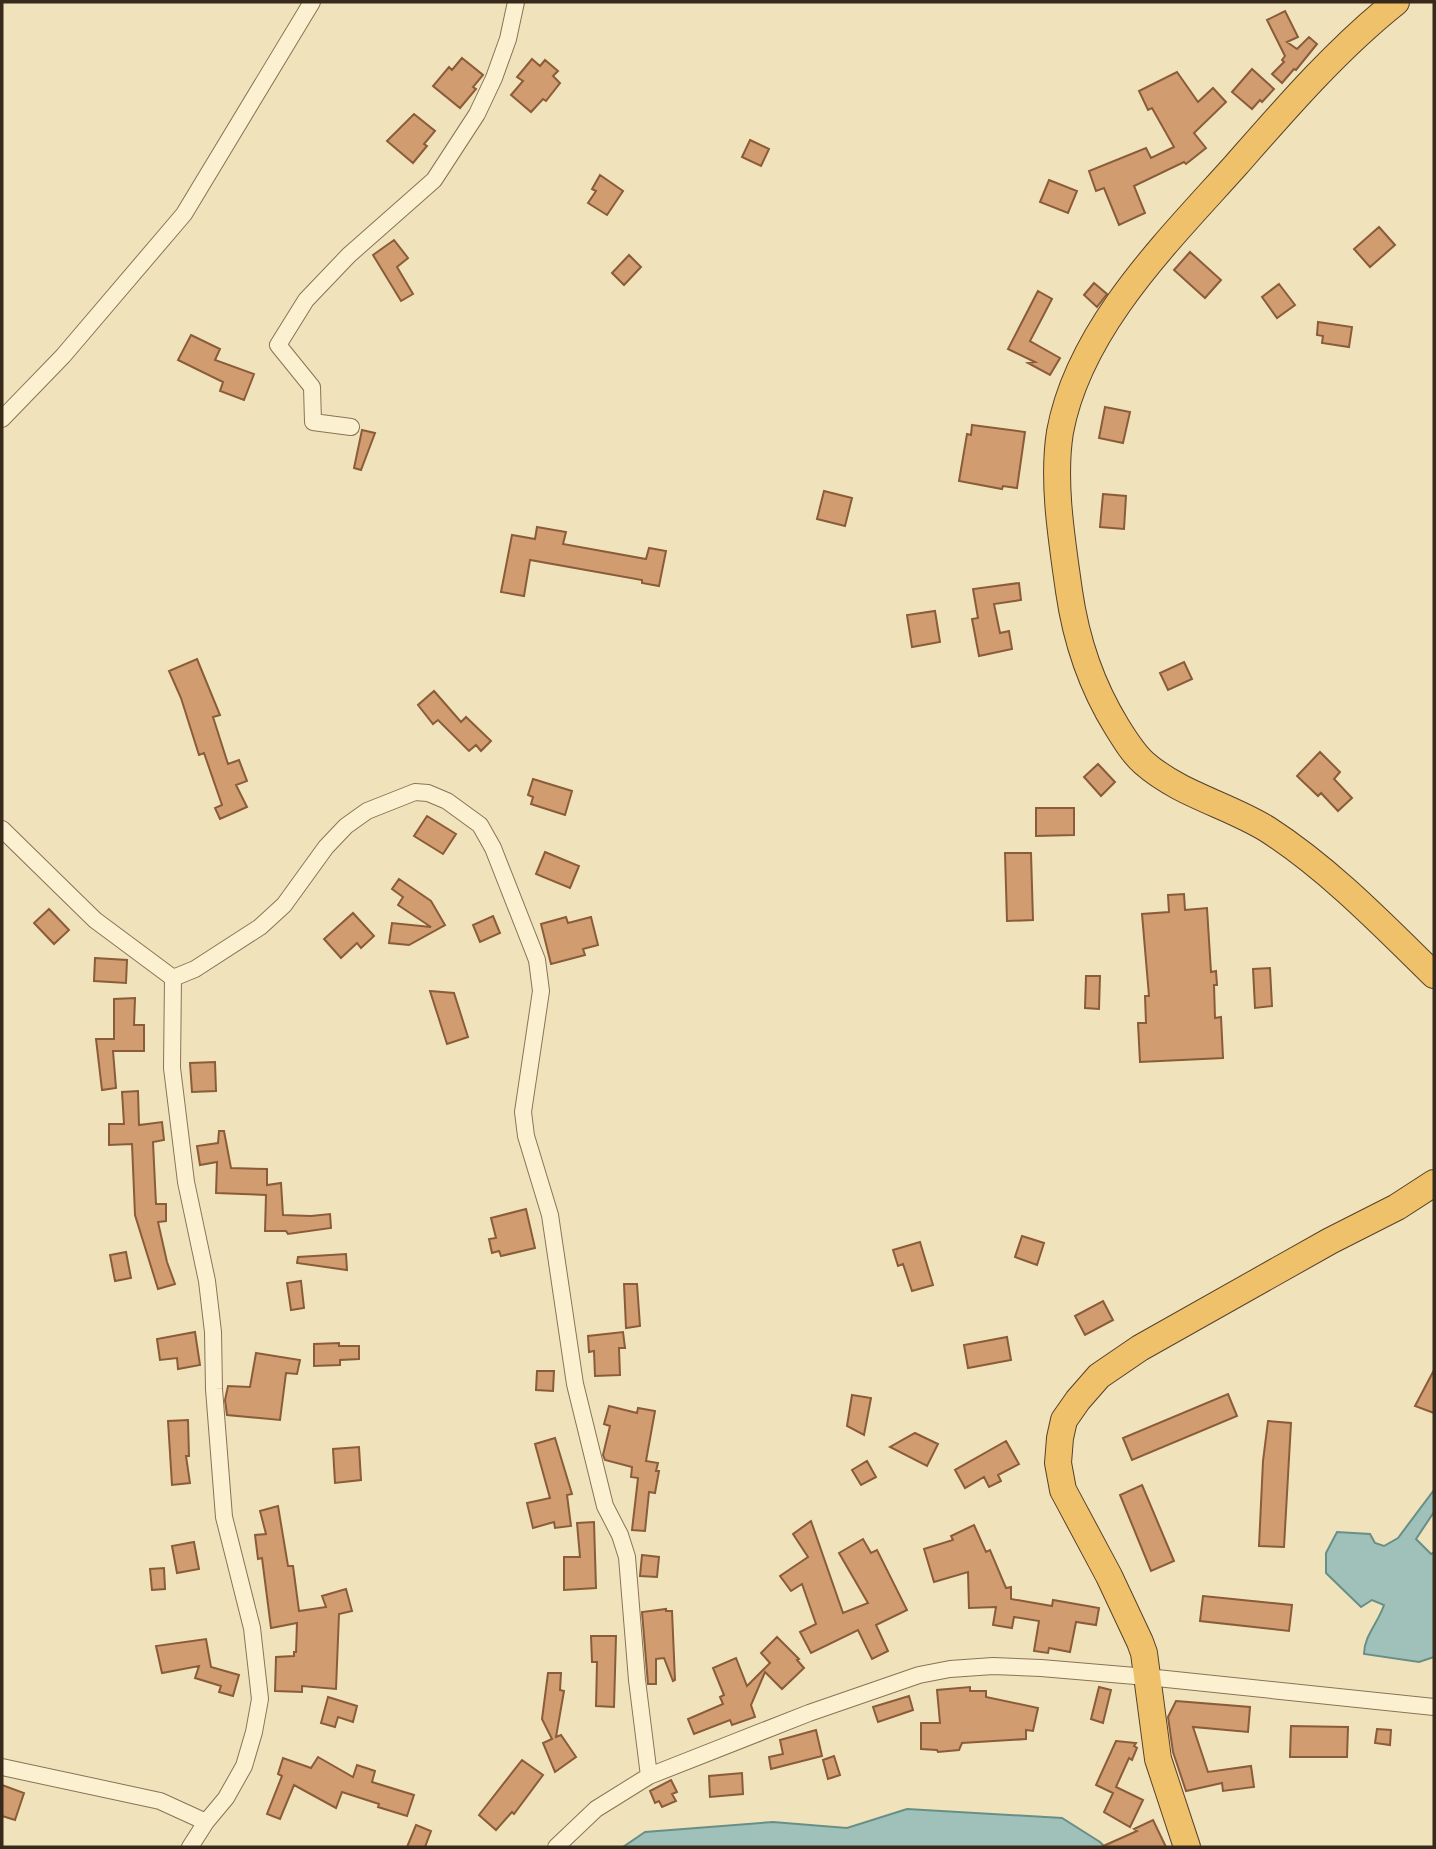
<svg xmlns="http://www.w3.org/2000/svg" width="1436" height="1849" font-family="'Zilla Slab',serif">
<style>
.water{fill:#a0c1b9;stroke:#688f87;stroke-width:2}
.building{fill:#d19c6f;stroke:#8a5c39;stroke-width:2}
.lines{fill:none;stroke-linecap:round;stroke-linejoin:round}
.minor-casing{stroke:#897355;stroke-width:18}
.trunk-casing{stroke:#56402a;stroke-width:28}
.minor{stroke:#fbf0d0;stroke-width:16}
.trunk{stroke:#efc16b;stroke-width:26}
</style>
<rect width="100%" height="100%" fill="#f0e3bc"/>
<path class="water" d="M1434,1490V1512L1416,1539L1431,1554L1434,1552V1657L1419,1662L1364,1654C1364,1636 1378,1623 1384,1605L1372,1600L1361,1607L1326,1573V1553L1337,1532L1370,1534L1375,1543L1384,1546L1398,1538Z
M907,1809L1062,1818L1100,1842L1105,1847H623L645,1832L773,1822L847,1828Z"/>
<path class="building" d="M1285,11L1298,37L1287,42L1297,49L1309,37L1317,44L1296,70L1294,69L1282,83L1272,74L1284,62L1282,60L1285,56L1267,20Z
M462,58L483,75L473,87L476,89L460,108L433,86L449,67L452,70Z
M532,59L540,66L545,60L558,71L553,76L560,83L546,101L543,99L531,112L511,95L523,81L517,77Z
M1252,69L1274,89L1262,102L1260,100L1252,109L1232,92Z
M1177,72L1198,102L1213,88L1226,102L1194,133L1206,148L1186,164L1184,162L1134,186L1145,213L1119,225L1104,188L1096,191L1089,171L1146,148L1151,158L1174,147L1152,108L1148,110L1139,91Z
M414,114L435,131L424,144L427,146L413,163L387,141Z
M750,140L769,149L761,166L742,157Z
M600,175L623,191L607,215L588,203L596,191L592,189Z
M1049,180L1077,191L1068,213L1040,202Z
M1379,227L1395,245L1370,267L1354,249Z
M394,240L408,258L397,267L413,294L401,301L373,255Z
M1190,252L1221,280L1205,298L1174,270Z
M629,255L641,267L624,285L612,273Z
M1094,283L1107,294L1097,307L1084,295Z
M1279,284L1295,305L1277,318L1262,297Z
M1038,291L1052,299L1030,341L1060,358L1050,375L1028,363L1035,362L1008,349Z
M1318,322L1352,327L1349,347L1322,343L1323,336L1317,335Z
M191,335L220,349L215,360L254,374L244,400L220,391L223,382L178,360Z
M1105,407L1130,412L1123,443L1099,438Z
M972,425L1025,432L1017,488L1003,486L1002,489L959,481L967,434L971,435Z
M362,430L375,433L361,470L354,468Z
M824,491L852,498L845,526L817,519Z
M1103,494L1126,496L1124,529L1100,527Z
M537,527L566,532L563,544L646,559L649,548L666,551L659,586L642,583V580L530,560L524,596L501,592L512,535L535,539Z
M1019,583L1021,600L994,604L1000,633L1009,631L1012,649L979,656L972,619L978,618L973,589Z
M935,611L940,642L912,647L907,615Z
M197,659L220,715L213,717L228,764L239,760L247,781L236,785L247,807L220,819L215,808L222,805L204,753L199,755L181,698L169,671Z
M1184,662L1192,679L1168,690L1160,673Z
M434,691L461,722L466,717L491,741L481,751L476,745L469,751L438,720L433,724L418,705Z
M1320,752L1340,772L1334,779L1352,798L1338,811L1321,793L1318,796L1297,776Z
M1098,764L1115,782L1101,796L1084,777Z
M533,779L572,791L565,815L531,804L533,797L528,795Z
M1036,808H1074V835L1036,836Z
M427,816L456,834L443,854L414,836Z
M545,852L579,866L570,888L536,874Z
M1005,853H1031L1033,920L1007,921Z
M399,879L431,901L445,925L409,945L389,943L392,923L431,927L398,905L403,897L392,889Z
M1184,894L1185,910L1207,908L1211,972L1216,971L1217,985H1214L1215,1018L1221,1017L1223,1058L1140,1062L1138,1023H1146L1145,996H1149L1142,914L1169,912L1168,895Z
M49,909L69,930L54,944L34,923Z
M353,913L374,936L361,948L357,943L341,958L324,939Z
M493,916L500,933L480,942L473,925Z
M566,917L568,923L591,917L598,945L583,949L585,955L551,964L541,924Z
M95,958L127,960L126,983L94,981Z
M1270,968L1272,1006L1255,1008L1253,969Z
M1086,976H1100L1099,1009L1085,1008Z
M430,991L454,993L468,1037L447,1044Z
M135,998L134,1025H144V1051H113L116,1088L102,1090L96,1039H114V999Z
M215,1062L216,1091L192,1092L190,1063Z
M138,1091L139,1125L162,1122L164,1140L153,1142L155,1184L156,1204H166V1221L158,1222L167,1262L175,1284L158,1289L135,1215L132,1144L109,1145V1124H124L122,1092Z
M219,1131H224L231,1168L267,1169V1185L281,1183L283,1215L311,1216L330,1214L331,1228L288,1234L286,1231H265L266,1195L216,1193L217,1162L200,1165L197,1146L218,1143Z
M526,1209L535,1248L501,1256L499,1251L492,1253L489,1239L496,1238L491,1218Z
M1022,1236L1044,1243L1037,1265L1015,1257Z
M920,1242L933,1285L912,1291L903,1264L898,1266L893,1250Z
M126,1252L131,1278L115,1281L110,1255Z
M346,1254L347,1270L297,1263L298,1257Z
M301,1281L304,1308L291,1310L287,1283Z
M624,1284H637L640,1326L626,1328Z
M1103,1301L1113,1320L1085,1335L1075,1316Z
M195,1332L200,1365L178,1369L177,1358L160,1360L157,1339Z
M623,1332L625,1348H619L620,1375L595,1376L594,1351L589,1352L588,1336Z
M1007,1337L1011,1360L968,1368L964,1345Z
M339,1343V1346H359V1359L340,1360V1365L314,1366V1344Z
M256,1353L300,1360L297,1374L286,1373L280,1420L227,1415L225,1400L228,1386L250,1387Z
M1434,1370V1413L1415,1406Z
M537,1371H554L553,1391L536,1390Z
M1228,1394L1237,1416L1132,1460L1123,1438Z
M852,1395L871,1398L864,1435L847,1426Z
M609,1406L637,1413L638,1408L655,1411L646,1461L658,1463L656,1471H659L655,1493L649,1492L645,1531L632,1530L638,1478L631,1477L632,1467L605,1460L603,1455L610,1426L604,1424Z
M188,1420L189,1456H186L190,1483L172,1485L168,1421Z
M1268,1421L1291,1423L1284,1547L1259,1546L1263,1461Z
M915,1433L938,1444L927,1466L890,1447Z
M555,1438L572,1494L567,1495L571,1526L555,1528L554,1522L533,1528L527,1503L550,1498L535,1444Z
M1006,1441L1019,1464L998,1475L1001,1481L989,1487L984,1477L965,1488L955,1470Z
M359,1447L361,1480L335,1483L333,1449Z
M867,1461L876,1477L861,1485L852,1470Z
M1142,1485L1174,1561L1151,1571L1120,1495Z
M278,1506L288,1566H293L299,1611L326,1607L322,1596L346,1589L352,1611L339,1614L336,1689L302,1686V1692L275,1691L276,1657L294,1656V1652H296L297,1623L271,1628L262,1558L258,1559L255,1535L266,1534L260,1511Z
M811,1521L843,1613L868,1603L839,1553L863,1539L871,1553L877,1550L907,1610L876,1625L888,1651L872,1659L858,1630L811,1653L800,1632L816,1624L802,1584L791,1591L780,1576L808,1557L793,1534Z
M594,1522L596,1588L564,1590V1557H580L577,1523Z
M974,1525L986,1552L990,1550L1006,1588L1011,1587V1599L1052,1606L1053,1600L1099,1608L1096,1625L1076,1622L1070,1652L1049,1648L1048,1653L1034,1651L1039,1621L1014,1617L1012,1628L993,1625L996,1607L969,1608L968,1572L934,1582L924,1549L953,1540L951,1536Z
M194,1542L199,1569L177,1573L172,1546Z
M642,1555L659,1557L657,1577L640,1576Z
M164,1568L165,1589L152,1590L150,1569Z
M1203,1596L1292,1605L1289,1631L1200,1621Z
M666,1609V1611H672L675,1680L673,1681L664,1658L656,1659V1684H648L642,1612Z
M591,1636H616L614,1707L596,1706L597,1662H592Z
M777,1637L799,1659L797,1660L804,1668L782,1689L765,1672L751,1705L755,1717L732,1725L730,1720L694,1734L688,1719L723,1704L720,1697L724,1695L713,1668L736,1658L747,1686L770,1663L761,1653Z
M206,1639L211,1667L239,1675L233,1696L219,1692L221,1686L195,1678L199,1666L162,1673L156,1646Z
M548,1673H561L560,1690L564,1691L556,1737L561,1735L576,1757L555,1772L543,1743L552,1739L542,1719Z
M970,1687V1691H986V1697L1038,1708L1033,1731L1026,1730V1739L962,1743L959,1750L938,1752L937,1750L921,1749V1723H940L937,1690Z
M1099,1687L1111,1690L1103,1723L1091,1719Z
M909,1696L913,1710L878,1722L873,1707Z
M328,1697L357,1706L353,1722L338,1717L335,1727L321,1723Z
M1176,1701L1250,1707L1248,1732L1193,1727L1208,1772L1251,1766L1254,1787L1223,1791L1222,1783L1186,1791L1173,1752L1168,1717Z
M1291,1726L1348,1727L1347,1757H1290Z
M1377,1729L1391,1730L1390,1745L1375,1743Z
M816,1730L822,1756L771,1769L769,1757L783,1754L780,1740Z
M1116,1741L1136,1743L1134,1746L1137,1748L1132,1760L1129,1758L1116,1787L1143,1800L1130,1827L1104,1812L1113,1793L1096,1785Z
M834,1756L840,1775L828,1779L823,1760Z
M318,1757L353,1777L357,1765L375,1771L372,1782L414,1795L407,1816L378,1807L379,1804L342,1792L336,1808L294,1785L280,1819L267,1814L282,1776L278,1774L283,1758L311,1768Z
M522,1760L543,1775L514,1814L512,1812L496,1830L479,1815Z
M742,1773L743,1794L710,1797L709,1776Z
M671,1780L677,1792L672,1794L676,1801L662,1807L659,1801L655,1803L650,1791Z
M2,1785L24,1793L15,1820L2,1816Z
M1153,1820L1166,1847H1101L1137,1831L1134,1829Z
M416,1825L431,1831L425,1847H407Z"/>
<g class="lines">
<g class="minor-casing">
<path id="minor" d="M2,419L63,356L184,214L312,2
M351,427L313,422L312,387L278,345L306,300L349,255L434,180L477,114L494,78L508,39L516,2
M2,829L95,920L173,978L172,1068L186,1182L207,1281L213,1332L214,1389L224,1517L252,1628L260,1699L254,1732L244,1766L226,1798L206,1822L190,1847
M173,978L195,969L260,927L284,905L326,847L346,826L367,811L415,792L428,793L447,801L480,825L493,848L537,960L541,991L523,1112L526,1136L550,1215L575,1384L605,1506L620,1535L627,1557L637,1680L649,1776
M2,1767L160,1801L206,1822
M556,1847L596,1809L649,1776L809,1713L919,1675L950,1669L993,1666L1041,1668L1147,1677L1434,1707"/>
</g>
<g class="trunk-casing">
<path id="trunk" d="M1396,2C1337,49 1286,108 1236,165C1168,241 1079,328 1060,432C1052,482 1062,541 1069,591C1076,640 1091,685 1117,727C1125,740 1133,753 1144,763C1179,794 1228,805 1267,829C1329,869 1382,924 1434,975
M1187,1847L1158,1759L1144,1653L1140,1642L1109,1576L1063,1490L1058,1463L1060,1438L1064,1420L1078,1400L1099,1376L1140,1348L1330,1241L1397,1207L1434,1183"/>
</g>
<use href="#minor" class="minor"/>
<use href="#trunk" class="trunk"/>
</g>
<rect width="1436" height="1849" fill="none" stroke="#372a1b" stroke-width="7"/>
</svg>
